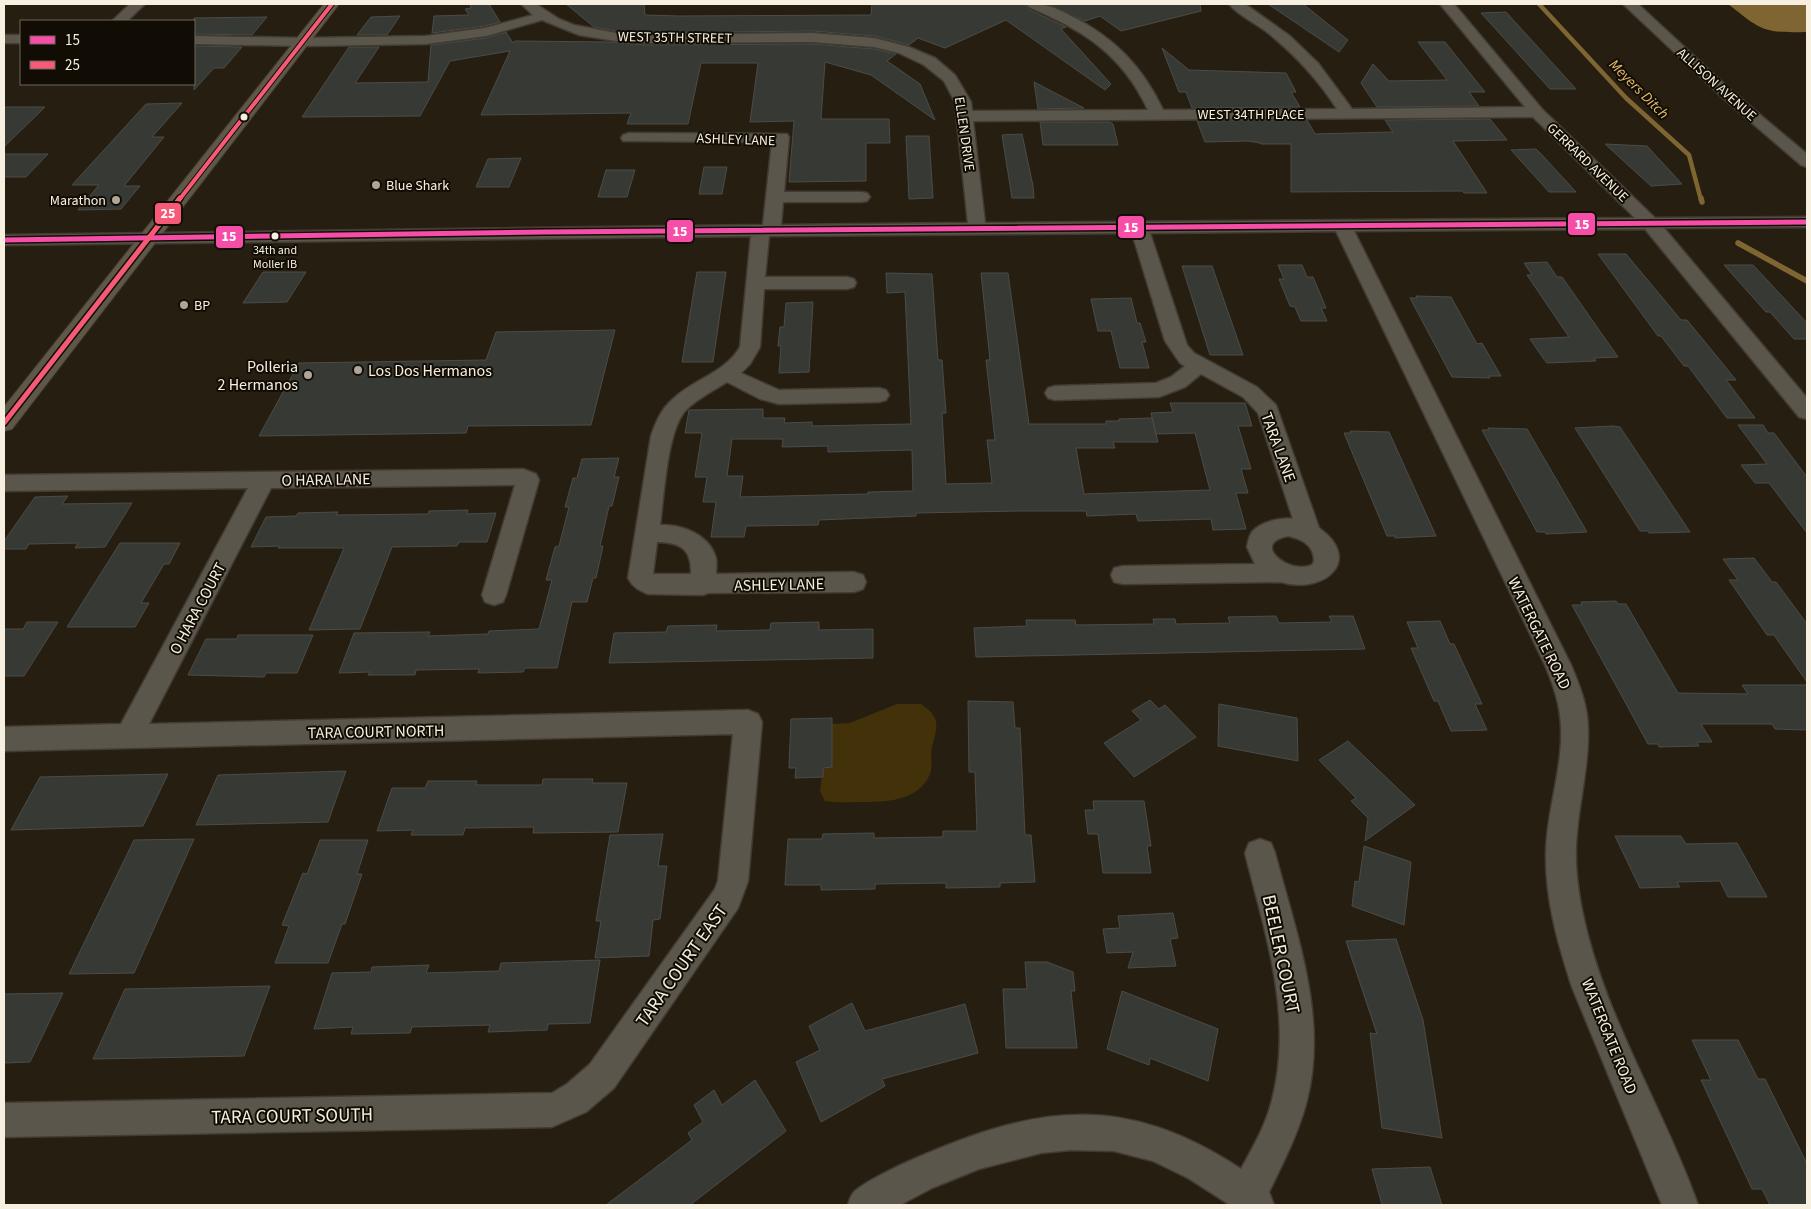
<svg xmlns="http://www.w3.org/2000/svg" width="1811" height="1209" font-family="'Source Sans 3',sans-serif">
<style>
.green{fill:#43310a}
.water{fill:#7e6532}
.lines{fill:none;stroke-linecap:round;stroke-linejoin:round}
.stream-far1{stroke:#7e6532;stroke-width:4.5}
.stream{stroke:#7e6532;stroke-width:5.5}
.building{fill:#373935;stroke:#4b4c48;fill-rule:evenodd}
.minor-casing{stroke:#423b32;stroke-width:3}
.major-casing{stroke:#423b32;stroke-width:2}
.minor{fill:#5b564b;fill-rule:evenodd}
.major{fill:#5f5747;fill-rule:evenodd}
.bus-1-casing{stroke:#120d04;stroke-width:8}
.bus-2-far1-casing{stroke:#120d04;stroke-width:6}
.bus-2-casing{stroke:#120d04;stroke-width:8}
.bus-1{stroke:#f54da8;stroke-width:5}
.bus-2-far1{stroke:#f75a77;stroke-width:4}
.bus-2{stroke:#f75a77;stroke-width:5}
.bus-dot{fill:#f7efe0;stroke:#120d04;stroke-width:2}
.poi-dot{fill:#aea698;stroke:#120d04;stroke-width:2}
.labels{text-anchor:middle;stroke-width:4;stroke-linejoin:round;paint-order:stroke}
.far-bus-label{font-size:12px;fill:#f7efe0;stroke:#120d04}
.far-street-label{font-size:14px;fill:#f7efe0;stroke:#120d04}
.far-poi-label{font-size:14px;fill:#f7efe0;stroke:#120d04;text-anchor:start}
.far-water-label{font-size:15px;font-style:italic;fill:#e6bc6b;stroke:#120d04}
.poi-label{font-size:16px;fill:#f7efe0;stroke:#120d04;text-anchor:end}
.street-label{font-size:16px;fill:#f7efe0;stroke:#120d04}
.near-street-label{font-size:19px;fill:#f7efe0;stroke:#120d04}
.line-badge{stroke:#120d04;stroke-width:2}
.badge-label{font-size:14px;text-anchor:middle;font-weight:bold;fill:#fff}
</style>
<rect width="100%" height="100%" fill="#261f11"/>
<path class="green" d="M897,704H921C942,718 937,727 932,747C930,756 933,766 930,774C918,802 885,802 859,802C848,802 836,803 825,801L820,791L823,768L832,767V724L850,723Z"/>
<path class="water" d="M1728,4H1807V32C1763,33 1762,31 1728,4Z"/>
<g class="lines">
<path class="stream-far1" d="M1539,4L1626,98L1689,155L1701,200"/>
<path class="stream" d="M1701,198L1702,202
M1738,243L1807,281"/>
</g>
<path class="building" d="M470,4H489L500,22L485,26L432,33L434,16L469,15L465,9L471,8Z
M566,4H644L645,15L679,16L871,15L872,4H1025L1028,9L1066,27L1061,29L1111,84L1105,90L1006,20L945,48L918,38L909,45L874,36L812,31L647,33L616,31L594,27Z
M1046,4H1200L1201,11L1121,31L1100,16L1085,21Z
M1268,4H1303L1348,40L1339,52Z
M1506,12L1576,89H1550L1481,13Z
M400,16L387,35H357L371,17Z
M267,17L252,35L194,34V18Z
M506,32L513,43L515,41L610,42L647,45L812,44L874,49L896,54L887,61L920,84L935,120L871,75L825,62L821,119H889L890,143H866V181L789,182L794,121L750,122L758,63H701L688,124H627L631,113L481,115L510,51L450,61L420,116L302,117L349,47H379L355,83L428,82L431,45L486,38Z
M1418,42H1445L1485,92H1469L1479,106L1377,107L1361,83L1373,64L1389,81L1447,80Z
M194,46L242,47L224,68H214L194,90Z
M1162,48L1189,70L1286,73L1296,92H1291L1300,107L1192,108L1186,92H1179Z
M1034,82L1084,108L1038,109Z
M182,103L152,137H164L124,186H140L121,209L78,210L99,185H72L146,104Z
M4,107H45L4,147Z
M1490,119L1507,140L1453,141L1487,193H1464L1462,191L1291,192V144H1261L1260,143L1248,141L1205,142L1197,121L1307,120L1315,134L1393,132L1385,120Z
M1040,122H1109L1113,124L1118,145H1043Z
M1022,134L1033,186L1034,198H1012L1002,135Z
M906,136H929L933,198L909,199Z
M1605,144L1647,146L1682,184L1651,186Z
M1536,149L1543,156L1576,192H1549L1511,150Z
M4,154H48L26,177H4Z
M521,158L509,187H476L488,159Z
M704,167H727L722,194H699Z
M606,170H635L627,197H598Z
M1598,254H1626L1681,320H1687L1736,380H1726L1755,418H1727L1688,366H1684L1661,336H1658Z
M1547,262L1557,277H1562L1618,357L1594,358L1596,361L1547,363L1543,358L1530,339L1569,337L1527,275H1532L1524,263Z
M1278,265H1302L1307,277H1313L1326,308H1321L1327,321H1301L1295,307L1290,306L1279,279H1284Z
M1724,265H1753L1807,323V339H1794L1770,312H1766Z
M1182,266H1212L1243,355H1210Z
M263,272H306L287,302L243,303Z
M697,272H726L713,362H682Z
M886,273L932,274L938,360H942L946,413H942L946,484L992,483L987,440H995L986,360H990L981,273H1008L1029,424H1106V421H1119V419L1152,418L1156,434L1151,413L1173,412L1170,403H1245L1252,426H1238L1251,469H1241L1248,493H1236L1246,529L1213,530L1211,519L1138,521L1136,514L1087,516L1086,511H1018L916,513V516L819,520L818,525L746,526L744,537H711L716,502H703L707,477H695L702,433H685L689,410L763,409V418H785L784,423L812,422V426L911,424L905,292L887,293ZM1195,433L1210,490L1084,494L1076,448H1115L1113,442H1158L1156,434ZM732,439H783L782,447L828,446V452L912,450L913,491L868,492V494L740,497L743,476H727Z
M1416,296L1451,297L1477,344L1482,343L1501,376H1489L1490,378L1452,377L1410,298H1417Z
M1131,298L1137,323H1140L1146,342H1142L1149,368H1120L1111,331H1098L1091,299Z
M813,302L809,372L779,373L781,346H778L780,327H784L786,303Z
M615,330L591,425L468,426L466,433L259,436L299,363L486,360L496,332Z
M1738,425H1763L1768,433H1774L1807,477V533L1769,483H1755L1741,465L1767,464Z
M1612,426L1620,427L1690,532L1649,533L1648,531H1640L1575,428Z
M1488,428L1527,429L1587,532L1546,534L1545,532H1537L1482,430H1489Z
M1350,431L1389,432L1436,536L1395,538V536H1387L1344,433H1351Z
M619,458L614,477H619L612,506H609L600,546H603L596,578H593L587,602H572L557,668H525L523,672L478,673L479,669L416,670L415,675H368L370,672L339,673L354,633L430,632L428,636L488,634L489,631L539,629L552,580H546L555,547L559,546L569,507H565L573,478H577L582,459Z
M68,496L62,504L132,503L105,547L75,548L78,543L29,544L26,549H4V541L35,497Z
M468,510L467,514L496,513L487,542H459L457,546L392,547L360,629L309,630L344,548H278L280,546L251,547L266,517L296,516L298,513L338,512L336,515L428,514L429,511Z
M120,543H180L169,564H164L141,603H149L135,627H67Z
M1754,558L1772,582H1776L1807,624V682L1774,635H1767L1729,580H1738L1723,559Z
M1616,601L1618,604H1626L1678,693L1748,694L1742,685H1807V730L1775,729L1772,724H1701L1712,742H1697L1699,746L1659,747L1658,744H1648L1572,605H1582L1581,602Z
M1276,616L1279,623L1332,622L1329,616H1353L1365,649L976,657L974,628L1027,626L1026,620H1075L1076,625L1154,624L1153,619H1175L1176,624L1230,623L1228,617Z
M1440,621L1450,644H1454L1482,704H1475L1487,730L1451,731L1438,701H1434L1411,648H1418L1407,622Z
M27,622H58L24,676H4V629H23Z
M819,622V630L873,629V658L609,663L614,633L666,632L668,626L717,625L716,631L770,630L771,623Z
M238,635H313L297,673H266L264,677L188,675L206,639H237Z
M1150,700L1159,709L1165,705L1196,737L1134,777L1104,743L1141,720L1132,711Z
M968,701L1013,702L1015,728H1020L1025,835H1031L1035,882L1000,883V887L946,888V883L875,884V889L821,890V885H785L788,839H822L823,834L874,833V838L943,837V831H977L975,772H969Z
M1219,704L1297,718L1298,761L1218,746Z
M832,718V767L823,768V777L795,778L796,768H789L791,719Z
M1348,741L1415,805L1365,841L1368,818L1351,801L1356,798L1319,760Z
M346,771L328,822L196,825L218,775Z
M168,774L143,826L11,830L40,777Z
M543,779H593L592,783H627L618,832L533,833L534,827L465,828L463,835H411L413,830L377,831L392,788H425L428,781H477L476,785H542Z
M1093,801H1144L1151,846H1147L1151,873H1103L1098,834H1088L1085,810H1094Z
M663,834L658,866H667L660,919L653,920L649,956L595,958L601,921H596L610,835Z
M1615,836H1681L1686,844L1737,843L1767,897H1728L1720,881L1677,882L1680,887L1640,888Z
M194,839L134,973L69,974L134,840Z
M320,840H368L357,874H362L345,924H342L328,963H275L289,926L282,925L303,873L307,874Z
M1364,846L1411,862L1404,925L1352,906L1355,881L1359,882Z
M1173,913L1178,938L1170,939L1176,966L1128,968L1133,952L1107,953L1103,929L1120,928L1118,916Z
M1396,939L1423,1020L1442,1138L1382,1128L1370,1033L1377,1034L1346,941Z
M600,960L590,1023L548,1024L547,1030L488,1032L490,1025L412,1027L410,1033L351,1034L353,1027L314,1029L332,973L371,972L372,967L429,965L426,973L499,971L501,963Z
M1025,962H1047L1073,972L1075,991H1071L1077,1048H1006L1003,989H1027Z
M270,986L244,1056L93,1059L125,989Z
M1122,991L1218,1029L1208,1081L1150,1058L1149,1065L1107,1049Z
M63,993L30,1062L4,1063V994Z
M852,1003L865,1031L965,1004L978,1053L882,1079L885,1086L821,1122L796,1062L820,1050L809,1026Z
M1692,1040H1738L1758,1079H1765L1807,1164V1205H1770L1762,1189H1752L1701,1080H1711Z
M755,1080L786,1131L690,1205H606L692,1140L688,1133L703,1122L694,1105L714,1090L722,1105Z
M1430,1167L1442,1205H1382L1372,1169Z"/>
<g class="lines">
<g class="minor-casing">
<path id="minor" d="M130,4H145L127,21H112Z
M521,4H536L559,19L574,25L616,33L647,35L812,33L874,38L909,47L935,58L955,75L971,102L972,111L1148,110C1122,54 1084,31 1029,7L1027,4C1044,3 1056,8 1071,16C1114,37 1143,67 1163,110L1337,109C1318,79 1294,54 1267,32C1255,23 1238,15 1229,4H1245L1290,36L1318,63L1352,109L1525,107L1440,4H1454L1542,109L1655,218L1807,217V227L1664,228L1807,398V419L1799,417L1645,229L1354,231L1571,665C1580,686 1588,707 1588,730C1589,764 1580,798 1577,832C1574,858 1577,885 1582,910C1603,1015 1663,1106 1698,1205H1662L1572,987C1558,944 1545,899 1546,852C1547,804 1568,757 1559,708C1556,693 1551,679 1545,665L1336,231L1150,233L1187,345L1194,353L1257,387L1276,405L1319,528C1364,560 1324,595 1281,582L1123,584L1114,582L1111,575L1114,568L1123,566L1255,564L1247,547C1248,542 1249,536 1252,532C1260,522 1281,517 1293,519L1258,413L1243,397L1201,374L1185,387L1159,397L1055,400L1048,398L1045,393L1048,388L1055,386L1156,383L1171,377L1185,366L1180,363L1165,341L1132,233L774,236H769L765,277H847L854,279L856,283L854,287L847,289H764L760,347L750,364L741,373L779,390L879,388L886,390L889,395L886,400L879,402L779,404L760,399L727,382C713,391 696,399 685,411C667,432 664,496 660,525C681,524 709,534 716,558C717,562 716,569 716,574L854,572L863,575L866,582L863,589L854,592L708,593L703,595L648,594C638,590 633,587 628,578L651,436C656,422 661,409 673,399C694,379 725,373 740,347L751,236L4,245V235L763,225L772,142L623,141L621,138L623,135L629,133L787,134L789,137L784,192H861L867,193L870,197L867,201L861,202H783L781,225L968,223L955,102L944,81L924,65L899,53L874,47L812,42L647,43L616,41L579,35L542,20L486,36L426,44L303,46L194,44V36L303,38L426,36L485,28L533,15ZM1533,117L1635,218L985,223L973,121ZM1288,536C1302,539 1314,545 1314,561L1312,565C1288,575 1250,543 1288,536ZM657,542C681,542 692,550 691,574H653Z
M1623,4H1638L1733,92L1807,154V167L1801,165L1723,98Z
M4,35H21V43H4Z
M523,469L536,474L539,480L506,595L503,602L494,605L485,602L482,595L515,485L271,488L149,724L748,710L758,714L762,722L748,881L738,908L614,1088L586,1112L552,1127L4,1137V1103L552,1093L567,1084L590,1064L715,889L718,881L733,734L4,751V727L121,724L248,488L4,491V475Z
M1260,839L1271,843L1275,853C1296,933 1328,1017 1307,1100C1299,1132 1283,1163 1269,1192L1274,1205H1230L1188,1178L1153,1161L1114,1151L1071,1150L1041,1153L979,1169L932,1188L900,1205H848C849,1201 851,1195 854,1192C864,1182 900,1165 914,1159C1037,1105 1124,1092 1241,1169C1253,1147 1266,1125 1272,1100C1294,1017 1265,933 1245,853L1249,843Z"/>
</g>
<g class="major-casing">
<path id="major" d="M324,4H339L12,429L4,431V407Z"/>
</g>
<use href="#minor" class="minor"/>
<use href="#major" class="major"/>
<g class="bus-1-casing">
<path id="bus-1" d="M4,240L545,232L1807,222"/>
</g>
<g class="bus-2-far1-casing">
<path id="bus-2-far1" d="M179,200L332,4"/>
</g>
<g class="bus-2-casing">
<path id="bus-2" d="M4,423L180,198"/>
</g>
<use href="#bus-1" class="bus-1"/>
<use href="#bus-2-far1" class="bus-2-far1"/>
<use href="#bus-2" class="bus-2"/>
</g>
<g class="bus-dot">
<circle cx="244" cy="117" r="4.5"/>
<circle cx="275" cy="236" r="4.5"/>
</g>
<g class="poi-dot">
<circle cx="376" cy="185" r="5"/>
<circle cx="116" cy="200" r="5"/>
<circle cx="184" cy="305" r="5"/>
<circle cx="358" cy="370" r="5"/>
<circle cx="308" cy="375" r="5"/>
</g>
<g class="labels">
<g class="far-bus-label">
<text x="275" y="254">34th and<tspan x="275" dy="14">Moller IB</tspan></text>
</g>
<g class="far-street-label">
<text transform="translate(675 37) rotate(1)" y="5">WEST 35TH STREET</text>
<text transform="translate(1717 84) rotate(42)" y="5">ALLISON AVENUE</text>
<text x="1251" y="119">WEST 34TH PLACE</text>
<text transform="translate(965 134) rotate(82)" y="5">ELLEN DRIVE</text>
<text transform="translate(736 139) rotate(2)" y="5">ASHLEY LANE</text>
<text transform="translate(1588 162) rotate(44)" y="5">GERRARD AVENUE</text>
</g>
<g class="far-poi-label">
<text x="386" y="190">Blue Shark</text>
<text x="106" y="205" text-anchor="end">Marathon</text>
<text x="194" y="310">BP</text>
</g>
<g class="far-water-label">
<text transform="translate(1639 89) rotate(45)" y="5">Meyers Ditch</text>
</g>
<g class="poi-label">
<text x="298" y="372">Polleria<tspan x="298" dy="18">2 Hermanos</tspan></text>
<text x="368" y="376" text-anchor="start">Los Dos Hermanos</text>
</g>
<g class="street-label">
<text transform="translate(1279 447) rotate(70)" y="6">TARA LANE</text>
<text transform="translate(326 479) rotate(-1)" y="6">O HARA LANE</text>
<text transform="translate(779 584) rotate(-1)" y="6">ASHLEY LANE</text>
<text transform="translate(197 608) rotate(-62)" y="6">O HARA COURT</text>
<text transform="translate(1540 633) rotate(64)" y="6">WATERGATE ROAD</text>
<text transform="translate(376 731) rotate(-1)" y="6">TARA COURT NORTH</text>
<text transform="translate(1610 1036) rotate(68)" y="6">WATERGATE ROAD</text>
</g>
<g class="near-street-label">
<text transform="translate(1282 954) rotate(78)" y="7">BEELER COURT</text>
<text transform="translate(681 965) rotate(-55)" y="7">TARA COURT EAST</text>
<text transform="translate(292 1115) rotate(-1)" y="7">TARA COURT SOUTH</text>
</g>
</g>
<g class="line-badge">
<rect x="154" y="202" width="28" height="23" rx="5" fill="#f75a77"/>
<rect x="1567" y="212" width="29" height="24" rx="5" fill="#f54da8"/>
<rect x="1117" y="215" width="28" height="24" rx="5" fill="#f54da8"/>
<rect x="666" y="219" width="28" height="24" rx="5" fill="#f54da8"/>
<rect x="215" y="225" width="29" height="24" rx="5" fill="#f54da8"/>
</g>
<g class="badge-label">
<text x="168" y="218">25</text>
<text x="1582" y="229">15</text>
<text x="1131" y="232">15</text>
<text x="680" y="236">15</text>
<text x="229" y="241">15</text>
</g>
<rect width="1811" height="1209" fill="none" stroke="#f7efe0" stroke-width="10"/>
<rect x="20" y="20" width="175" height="65" fill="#120d04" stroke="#6e675c"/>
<rect x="30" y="36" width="25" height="8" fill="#f54da8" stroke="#6e675c"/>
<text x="65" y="45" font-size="15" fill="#f7efe0">15</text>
<rect x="30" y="61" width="25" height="8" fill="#f75a77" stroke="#6e675c"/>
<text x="65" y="70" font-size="15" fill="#f7efe0">25</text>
</svg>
